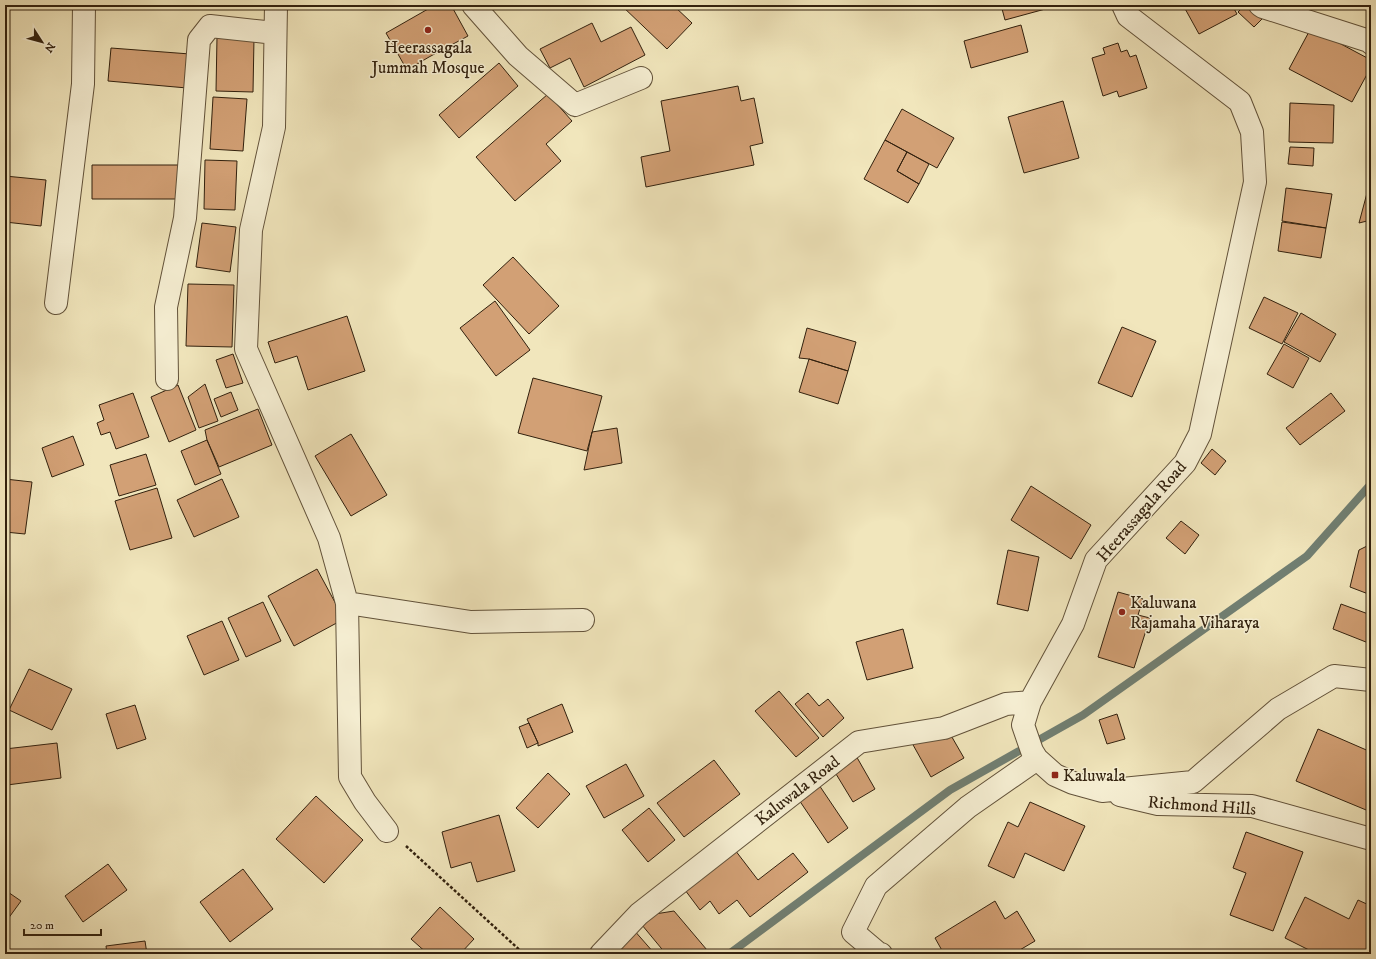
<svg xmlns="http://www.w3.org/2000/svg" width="1376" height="959" font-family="'IM FELL DW Pica',serif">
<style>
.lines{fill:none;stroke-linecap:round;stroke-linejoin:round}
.stream{stroke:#717f72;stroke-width:8}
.building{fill:#d2a075;stroke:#32210e}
.minor-casing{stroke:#62523a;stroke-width:24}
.path{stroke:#32210e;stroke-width:2.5;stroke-dasharray:3 2;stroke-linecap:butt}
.minor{stroke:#f6efd3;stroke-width:22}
.poi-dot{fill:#8f2418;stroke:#f6efd3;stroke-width:1.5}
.labels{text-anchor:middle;stroke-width:3;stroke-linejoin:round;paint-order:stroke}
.poi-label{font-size:17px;fill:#32210e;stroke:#f6efd3;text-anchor:start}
.street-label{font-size:17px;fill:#32210e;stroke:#f6efd3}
</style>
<rect width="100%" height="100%" fill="#f1e6bc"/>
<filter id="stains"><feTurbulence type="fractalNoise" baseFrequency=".005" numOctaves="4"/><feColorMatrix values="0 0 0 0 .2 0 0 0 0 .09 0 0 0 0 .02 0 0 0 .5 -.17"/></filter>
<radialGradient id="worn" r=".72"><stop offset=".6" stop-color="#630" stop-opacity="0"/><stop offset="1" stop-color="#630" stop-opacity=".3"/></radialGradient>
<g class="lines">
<path class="stream" d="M729,954L950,790L1083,715L1307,556L1371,484"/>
</g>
<path class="building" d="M435,5H451L468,36L429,57L407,70L386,33Z
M621,5H673L692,23L667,49Z
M1001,5H1060L1005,20Z
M1183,5H1232L1237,14L1199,34Z
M1245,5H1253L1264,17L1254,27L1238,12Z
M592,23L601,42L631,27L645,55L584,87L570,58L550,68L540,49Z
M1021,25L1028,52L971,68L964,41Z
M1311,28L1371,60V67L1352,102L1289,69Z
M217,37L254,38L253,92L216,91Z
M1118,43L1121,52L1127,50L1130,57L1136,55L1147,88L1119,97L1117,91L1103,96L1092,58L1105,54L1103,48Z
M111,48L190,54L187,88L108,81Z
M499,63L518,86L459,138L439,115Z
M738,86L741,101L754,98L763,143L750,146L754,165L646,187L641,157L670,151L661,101Z
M548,94L572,121L546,144L561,161L515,201L476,157Z
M213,97L247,99L243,151L210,149Z
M1063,101L1079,158L1024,173L1008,117Z
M1290,103L1334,105L1333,143L1289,142Z
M902,109L954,138L937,168L885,140Z
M885,140L907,152L897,171L919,184L908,203L864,179Z
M1290,147L1314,148L1313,166L1288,164Z
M907,152L929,164L919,184L897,171Z
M205,160L237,161L235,210L204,209Z
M92,165H178V199H92Z
M5,176L46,180L41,226L5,222Z
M1371,178V220L1359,223Z
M1286,188L1332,194L1326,228L1282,221Z
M1282,222L1326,228L1321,258L1278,251Z
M202,223L236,227L230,272L196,267Z
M513,257L559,306L529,334L483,285Z
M188,284L234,285L232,347L186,346Z
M1264,297L1298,313L1282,344L1249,328Z
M495,301L530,350L496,376L460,328Z
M1301,313L1336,334L1320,362L1284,342Z
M347,316L365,371L308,390L297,356L275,363L268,342Z
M1122,327L1156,341L1132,397L1098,383Z
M807,328L856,342L848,371L809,359L799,358Z
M1284,344L1309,358L1293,388L1267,374Z
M233,354L243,383L226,388L216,360Z
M809,359L848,371L838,404L799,392Z
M533,378L602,396L587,451L518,433Z
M205,384L218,421L199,428L188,397Z
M178,385L196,430L169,442L151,397Z
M231,392L238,410L221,417L214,399Z
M133,393L149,437L116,449L110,432L101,435L97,423L104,420L99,405Z
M1331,393L1345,411L1300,445L1286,428Z
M258,409L272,445L219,467L207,440L205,430Z
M617,428L622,463L584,470L592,432Z
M351,434L387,495L351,516L315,456Z
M73,436L84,465L52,477L42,448Z
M207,440L221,474L195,485L181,451Z
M1212,449L1226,461L1215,475L1201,463Z
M146,454L156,485L119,496L110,465Z
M5,479L32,482L25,534L5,532Z
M222,479L239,517L194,537L177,500Z
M1031,486L1091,525L1071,559L1011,520Z
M157,488L172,538L130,550L115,501Z
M1181,521L1199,535L1185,554L1166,538Z
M1371,544V595L1350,587L1359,550Z
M1008,550L1039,557L1028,611L997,604Z
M317,569L344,619L294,646L268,596Z
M1118,592L1143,599L1138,615L1150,618L1134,668L1098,657Z
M263,602L281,641L246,657L228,618Z
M1341,604L1371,615V644L1333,629Z
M222,621L239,660L204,675L187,636Z
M903,629L913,668L867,680L856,642Z
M29,669L72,689L52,730L9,710Z
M779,691L819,738L796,757L755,711Z
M808,693L819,706L828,699L844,718L823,737L795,704Z
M562,704L573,732L538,746V743L527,719Z
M135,705L146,739L117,749L106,714Z
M1117,714L1125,739L1107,744L1099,720Z
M529,723L538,743L527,748L519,727Z
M1318,729L1371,752V812L1296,781Z
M949,732L964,758L931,777L912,743Z
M57,743L61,778L7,785L5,766V749Z
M855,754L875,789L853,802L833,769Z
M714,760L740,794L684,837L657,803Z
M626,764L644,796L604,818L586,786Z
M548,773L570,794L538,828L516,808Z
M817,782L848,828L828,843L797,797Z
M316,796L363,840L324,883L276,839Z
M1030,802L1085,826L1064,871L1025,853L1014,878L988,866L1008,822L1018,827Z
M649,808L675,840L648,862L622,830Z
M499,815L515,871L477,882L471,862L451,868L442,832Z
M1246,832L1303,852L1273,931L1230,915L1246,873L1233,868Z
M735,850L758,880L793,853L808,872L750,917L737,900L719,914L710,901L700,910L685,890Z
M108,864L127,890L83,922L65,896Z
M243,869L273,909L230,942L200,902Z
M5,890L21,901L5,923Z
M1305,897L1349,919L1358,900L1371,906V949L1369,954H1317L1285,938Z
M995,901L1005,919L1017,911L1035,941L1013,954H944L935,938Z
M440,907L474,939L460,954H428L411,939Z
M674,911L707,950L702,954H666L642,925L655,914Z
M633,929L654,953L653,954H617L612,949Z
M145,941L147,954H107L106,946Z"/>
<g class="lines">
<g class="minor-casing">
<path id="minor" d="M276,5L274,127L251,230L246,349L329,538L347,603L350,777L365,802L387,831
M473,5L518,56L575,105L641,78
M1123,5L1128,16L1240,102L1252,132L1255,182L1200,434L1185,463L1096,560L1073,624L1030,702L1023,725L1032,751L1037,759L1055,775L1073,783L1102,791L1193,782L1278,709L1334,676L1371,680
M1260,5L1263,7L1369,41L1371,43
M56,303L83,84L84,5
M167,379L166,307L185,218L199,40L210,26L275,33
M347,603L471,622L583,620
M1120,795L1158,804L1252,806L1371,839
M601,954L639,914L859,742L944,728L1006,704L1030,702
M881,954H879L853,932L876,886L968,807L1037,759"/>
</g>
<path class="path" d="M406,846L524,954"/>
<use href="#minor" class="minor"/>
</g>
<g class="poi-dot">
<circle cx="428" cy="30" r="4"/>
<circle cx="1122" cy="612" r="4"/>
<rect x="1051" y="771" width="8" height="8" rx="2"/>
</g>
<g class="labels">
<g class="poi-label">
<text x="428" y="53" text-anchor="middle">Heerassagala<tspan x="428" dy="20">Jummah Mosque</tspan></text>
<text x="1130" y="608">Kaluwana<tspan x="1130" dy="20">Rajamaha Viharaya</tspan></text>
<text x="1063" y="781">Kaluwala</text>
</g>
<g class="street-label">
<text transform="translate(1141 511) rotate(-49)" y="6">Heerassagala Road</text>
<text transform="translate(797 790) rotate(-38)" y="6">Kaluwala Road</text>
<text transform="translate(1202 805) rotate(4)" y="6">Richmond Hills</text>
</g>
</g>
<rect width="1376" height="959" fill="none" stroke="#f1e6bc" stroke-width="20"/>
<rect x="6" y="6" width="1364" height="947" fill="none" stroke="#32210e" stroke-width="2"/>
<rect x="10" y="10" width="1356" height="939" fill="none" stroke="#32210e"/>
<g transform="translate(42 42) rotate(126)" stroke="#f6efd3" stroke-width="3" paint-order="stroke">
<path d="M0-3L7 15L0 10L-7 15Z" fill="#32210e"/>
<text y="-6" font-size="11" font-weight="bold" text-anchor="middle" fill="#32210e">N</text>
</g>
<path d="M24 929v6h77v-6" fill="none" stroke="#32210e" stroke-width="2"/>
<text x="30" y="929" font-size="12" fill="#32210e" stroke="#f6efd3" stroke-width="3" paint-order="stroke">20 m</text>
<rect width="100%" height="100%" filter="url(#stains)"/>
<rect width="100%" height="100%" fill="url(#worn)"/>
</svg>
